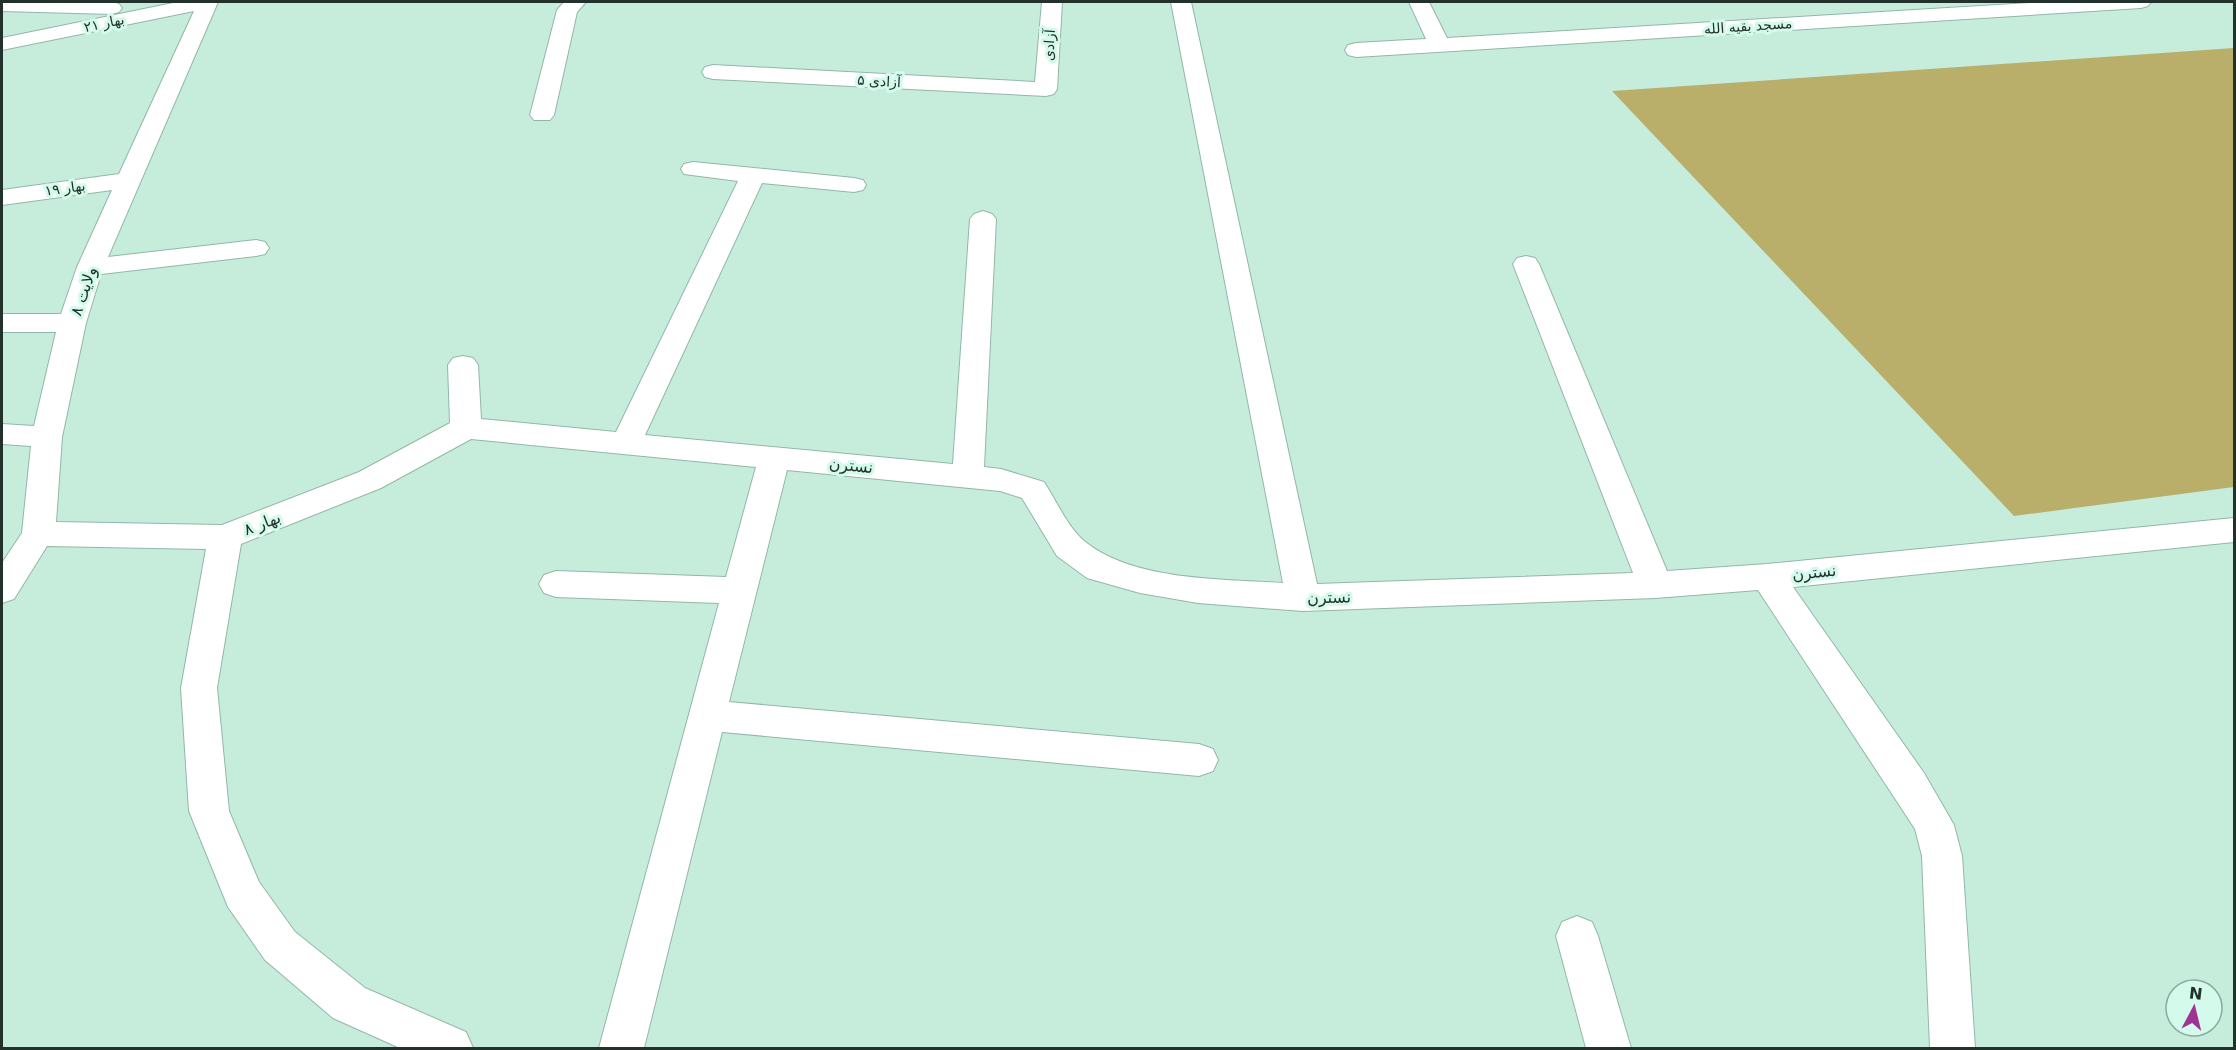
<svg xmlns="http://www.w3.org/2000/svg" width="2236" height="1050" font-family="'DejaVu Sans','Noto Sans Arabic',sans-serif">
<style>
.forest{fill:#b9af6b}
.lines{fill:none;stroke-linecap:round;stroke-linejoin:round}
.minor-casing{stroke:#92b7a8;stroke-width:2}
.minor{fill:#fff;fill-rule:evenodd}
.labels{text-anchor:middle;stroke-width:6;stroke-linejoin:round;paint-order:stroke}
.far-street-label{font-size:14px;fill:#22312b;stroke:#d3faea}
.street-label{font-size:16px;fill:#22312b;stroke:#d3faea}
</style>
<rect width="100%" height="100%" fill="#c6eddc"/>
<path class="forest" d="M2234,48V487L2014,516L1612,91Z"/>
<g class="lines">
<g class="minor-casing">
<path id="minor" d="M2,2H112L119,4L122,8L119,12L112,14L2,11Z
M178,2H218L108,257L256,240L265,242L269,248L265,254L256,256L101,274L86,323L62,437L56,522L222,525L359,472L450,423L448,365L453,358L463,356L473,358L478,365L481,419L616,432L738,181L684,174L681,169L684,164L693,162L854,178L863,180L866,185L863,190L854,192L762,183L645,435L953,464L970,219L974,214L983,211L992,214L996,219L984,467L1001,469L1044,482C1056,500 1067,526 1083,540C1131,581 1222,579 1283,583L1171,2H1191L1317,584L1633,573L1513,264L1517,258L1526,256L1535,258L1539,264L1667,571L1767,564L2234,518V542L1793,587L1924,773L1954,825L1962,856L1975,1048H1930L1922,856L1915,829L1758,590L1655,598L1303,611L1198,603L1140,593L1087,578L1057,556L1022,498L1000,491L787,470L729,702L1199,744L1213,749L1218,760L1213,771L1199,776L722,732L644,1048H599L719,603L556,597L544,593L539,584L544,575L556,571L726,577L756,467L471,439L381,488L241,544L217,688L229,811L259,882L295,932L365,988L466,1032L473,1048H400L333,1018L265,960L228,907L189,811L181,688L206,549L47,546L14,599L2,603V563L22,533L31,446L2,444V424L34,426L56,332H2V314H61L77,267L112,190L2,205V190L119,174L194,11L2,50V38Z
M564,2H586L577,12L554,115L550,120H534L530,115L557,10Z
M1042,2H1062L1057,89L1054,94L1046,96L713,79L705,77L702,72L705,67L713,65L1035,82Z
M1409,2H1429L1447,38L2047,2H2151L2148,6L2141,8L1356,57L1348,55L1345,50L1348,45L1356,43L1426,39Z
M1577,916L1592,922L1598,936L1631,1048H1586L1556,936L1562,922Z"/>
</g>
<use href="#minor" class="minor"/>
</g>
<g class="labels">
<g class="far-street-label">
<text transform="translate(104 23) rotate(-12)" y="5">بهار ۲۱</text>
<text transform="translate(1748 26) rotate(-4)" y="5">مسجد بقیه الله</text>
<text transform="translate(1049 45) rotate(-86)" y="5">آزادی</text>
<text transform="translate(879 81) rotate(3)" y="5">آزادی ۵</text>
<text transform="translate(65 188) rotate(-8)" y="5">بهار ۱۹</text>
</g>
<g class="street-label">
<text transform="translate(83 291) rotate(-71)" y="6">ولایت ۸</text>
<text transform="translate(851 465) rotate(6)" y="6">نسترن</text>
<text transform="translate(262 523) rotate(-21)" y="6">بهار ۸</text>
<text transform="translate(1814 572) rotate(-6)" y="6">نسترن</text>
<text transform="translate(1329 597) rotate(-2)" y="6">نسترن</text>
</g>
</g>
<rect width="2236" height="1050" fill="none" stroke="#22312b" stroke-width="6"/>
<g transform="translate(2194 1008) rotate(7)"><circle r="28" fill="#d3faea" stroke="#8caa9e" stroke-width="1.5"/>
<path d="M0-4.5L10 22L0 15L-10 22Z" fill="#9f3292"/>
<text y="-9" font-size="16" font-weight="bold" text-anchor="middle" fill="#22312b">N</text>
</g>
</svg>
